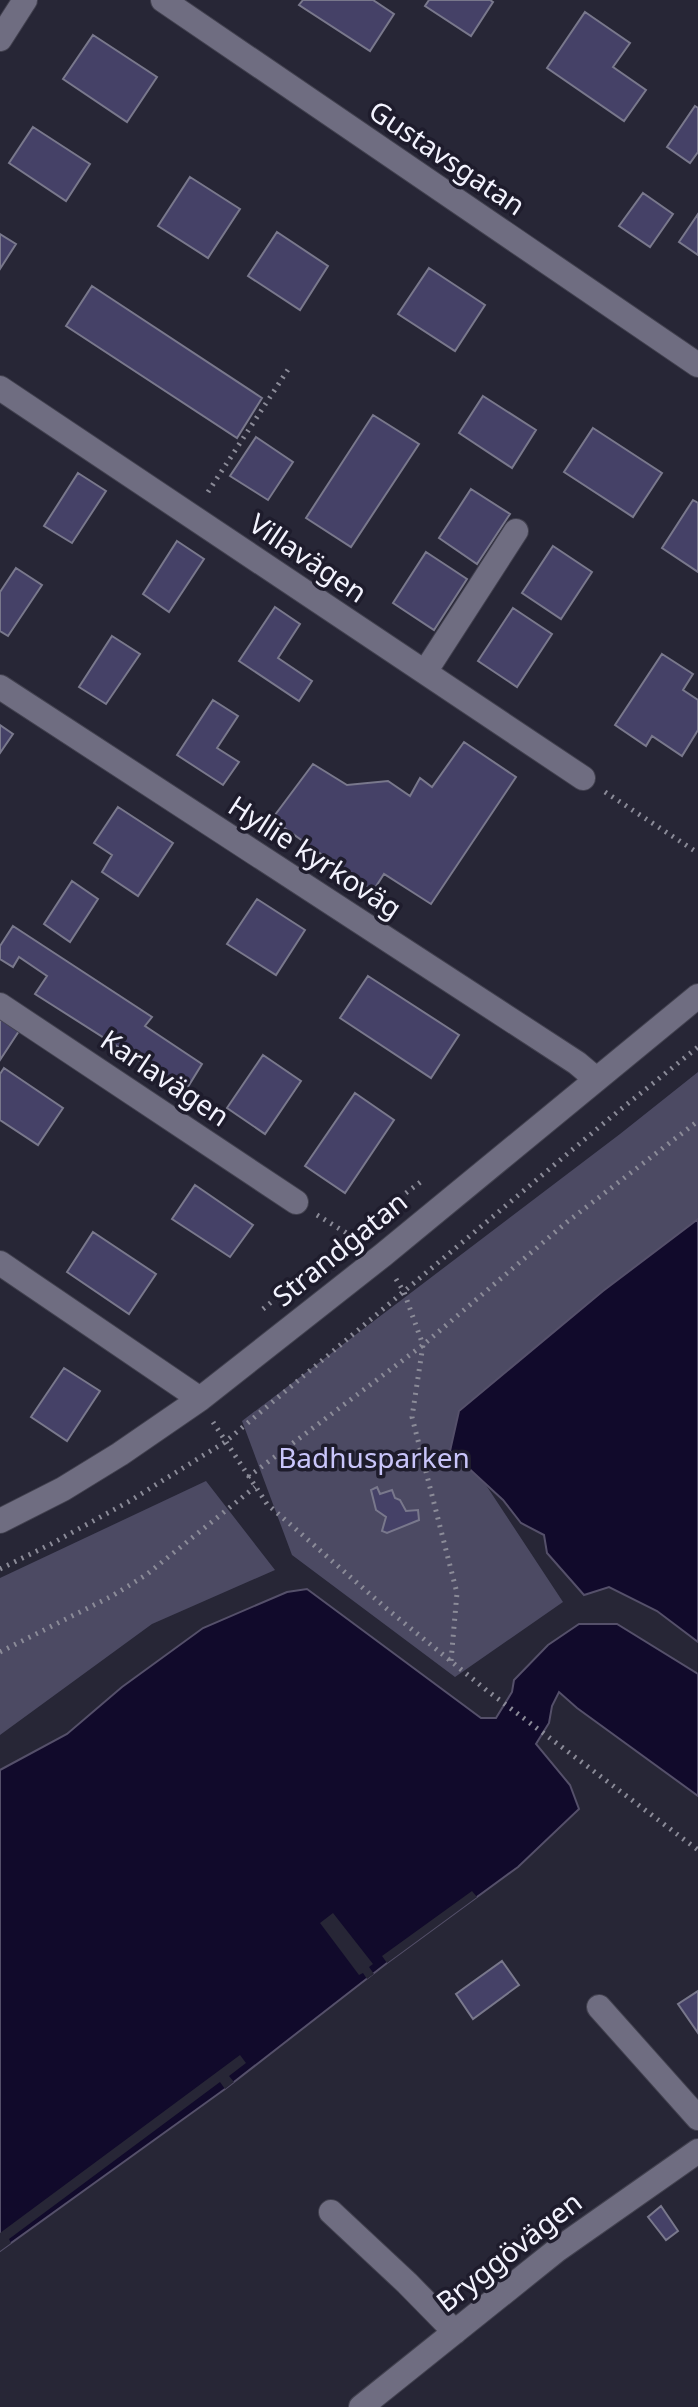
<svg xmlns="http://www.w3.org/2000/svg" width="698" height="2407" font-family="'Noto Sans',sans-serif">
<style>
.green{fill:#4c4a63}
.water{fill:#110a2b;stroke:#55506a;stroke-width:2}
.pier{fill:#272636}
.building{fill:#454167;stroke:#79788c;stroke-width:2}
.lines{fill:none;stroke-linecap:round;stroke-linejoin:round}
.minor-casing{stroke:#42414f;stroke-width:26}
.path{stroke:#8b8b98;stroke-width:5;stroke-dasharray:2 6;stroke-linecap:butt}
.minor{stroke:#6f6d81;stroke-width:24}
.labels{text-anchor:middle;stroke-width:7;stroke-linejoin:round;paint-order:stroke}
.street-label{font-size:28px;fill:#f3f3fe;stroke:#1e1c2c}
.park-label{font-size:28px;fill:#c9c5fa;stroke:#1e1c2c}
</style>
<rect width="100%" height="100%" fill="#272636"/>
<path class="green" d="M698,1072V1264L482,1479L563,1602L455,1677L292,1555L242,1421L620,1134Z
M206,1481L275,1570L152,1624L0,1735V1578Z"/>
<path class="water" d="M698,1219V1642L657,1611L609,1587L584,1595L547,1553L544,1535L521,1523L503,1500L450,1451L459,1411L603,1291Z
M307,1589L481,1718H496L512,1692L514,1680L548,1645L579,1624H617L698,1674V1796L577,1708L559,1692L552,1706L549,1723L536,1744L570,1785L579,1809L518,1867L387,1963L225,2089L0,2251V1770L67,1734L122,1687L203,1628L287,1592Z"/>
<path class="pier" d="M472,1891L477,1897L387,1963L382,1956Z
M333,1913L373,1964L369,1967L374,1974L367,1979L363,1973L359,1975L320,1923Z
M240,2055L246,2063L229,2076L234,2082L225,2089L220,2082L9,2239L11,2243L0,2251V2233Z"/>
<path class="building" d="M303,0H373L394,14L370,51L299,5Z
M429,0H490L493,2L471,36L425,6Z
M585,12L630,43L613,67L646,90L624,121L547,68Z
M93,35L157,77L127,122L63,79Z
M695,106L698,108V152L690,163L667,147Z
M33,127L90,164L66,201L9,163Z
M190,177L240,209L208,258L158,226Z
M643,193L673,214L650,247L619,226Z
M698,214V255L679,242Z
M277,232L328,266L300,310L248,276Z
M0,234L16,244L0,269Z
M429,268L485,305L455,351L398,314Z
M92,286L262,398L237,438L66,326Z
M483,396L536,430L512,468L459,433Z
M373,415L419,444L351,547L306,518Z
M593,428L662,473L633,517L564,472Z
M256,437L293,462L268,500L230,476Z
M78,473L106,491L72,543L44,526Z
M471,489L510,514L477,564L439,538Z
M693,500L698,503V572L662,548Z
M177,541L204,559L169,612L143,594Z
M553,546L592,572L561,619L522,593Z
M426,552L467,579L434,630L393,603Z
M16,568L42,585L8,636L0,631V592Z
M275,607L300,624L278,658L312,681L299,701L239,661Z
M513,608L552,634L517,687L478,661Z
M112,636L140,654L106,704L79,687Z
M662,654L693,674L683,690L698,700V730L682,756L652,736L646,746L615,725Z
M213,700L238,716L217,748L239,762L223,785L177,755Z
M0,725L13,734L0,753Z
M464,742L516,777L431,904L384,874L373,891L272,819L313,764L347,785L388,781L410,796L420,778L432,787Z
M118,807L173,843L138,896L102,872L112,855L94,843Z
M72,881L98,899L70,942L44,924Z
M257,899L305,930L276,975L227,944Z
M13,926L152,1017L145,1026L202,1064L186,1090L35,994L47,976L19,957L13,967L0,959V946Z
M368,976L459,1035L431,1078L340,1018Z
M0,1019L19,1031L0,1060Z
M263,1055L301,1081L265,1134L227,1108Z
M4,1068L63,1108L38,1145L0,1120V1074Z
M355,1093L394,1120L345,1193L305,1166Z
M195,1185L253,1225L230,1257L172,1219Z
M93,1232L156,1274L129,1314L67,1272Z
M64,1368L100,1391L67,1441L31,1417Z
M377,1487L380,1494L392,1490L395,1498L400,1500L406,1511L418,1510L419,1520L387,1533L382,1531L386,1517L376,1510L371,1490Z
M502,1961L519,1985L473,2019L456,1994Z
M698,1991V2033L678,2004Z
M661,2206L678,2231L666,2240L648,2217Z"/>
<g class="lines">
<g class="minor-casing">
<path id="minor" d="M163,0L698,365
M0,39L25,0
M0,388L583,778
M425,672L516,531
M0,687L577,1063L596,1079
M0,1005L296,1202
M0,1263L200,1399
M0,1521L63,1489L120,1454L200,1399L383,1255L698,996
M599,2007L698,2118
M331,2212L407,2283L455,2332
M361,2407L557,2250L698,2151"/>
</g>
<path class="path" d="M208,492L291,365
M605,792L698,853
M317,1215L353,1237
M396,1279L404,1292L423,1345L412,1417L457,1593L451,1661
M263,1309L351,1235L423,1180
M213,1422L267,1504L387,1609L485,1689L698,1850
M248,1477L423,1345L567,1222L698,1121
M0,1569L51,1544L128,1502L225,1442L610,1118L698,1047
M0,1652L112,1596L146,1575L255,1487"/>
<use href="#minor" class="minor"/>
</g>
<g class="labels">
<g class="street-label">
<text transform="translate(447 158) rotate(34)" y="10">Gustavsgatan</text>
<text transform="translate(308 558) rotate(34)" y="10">Villavägen</text>
<text transform="translate(315 857) rotate(33)" y="10">Hyllie kyrkoväg</text>
<text transform="translate(165 1078) rotate(34)" y="10">Karlavägen</text>
<text transform="translate(340 1249) rotate(-39)" y="10">Strandgatan</text>
<text transform="translate(509 2252) rotate(-38)" y="10">Bryggövägen</text>
</g>
<g class="park-label">
<text x="374" y="1468">Badhusparken</text>
</g>
</g>
</svg>
